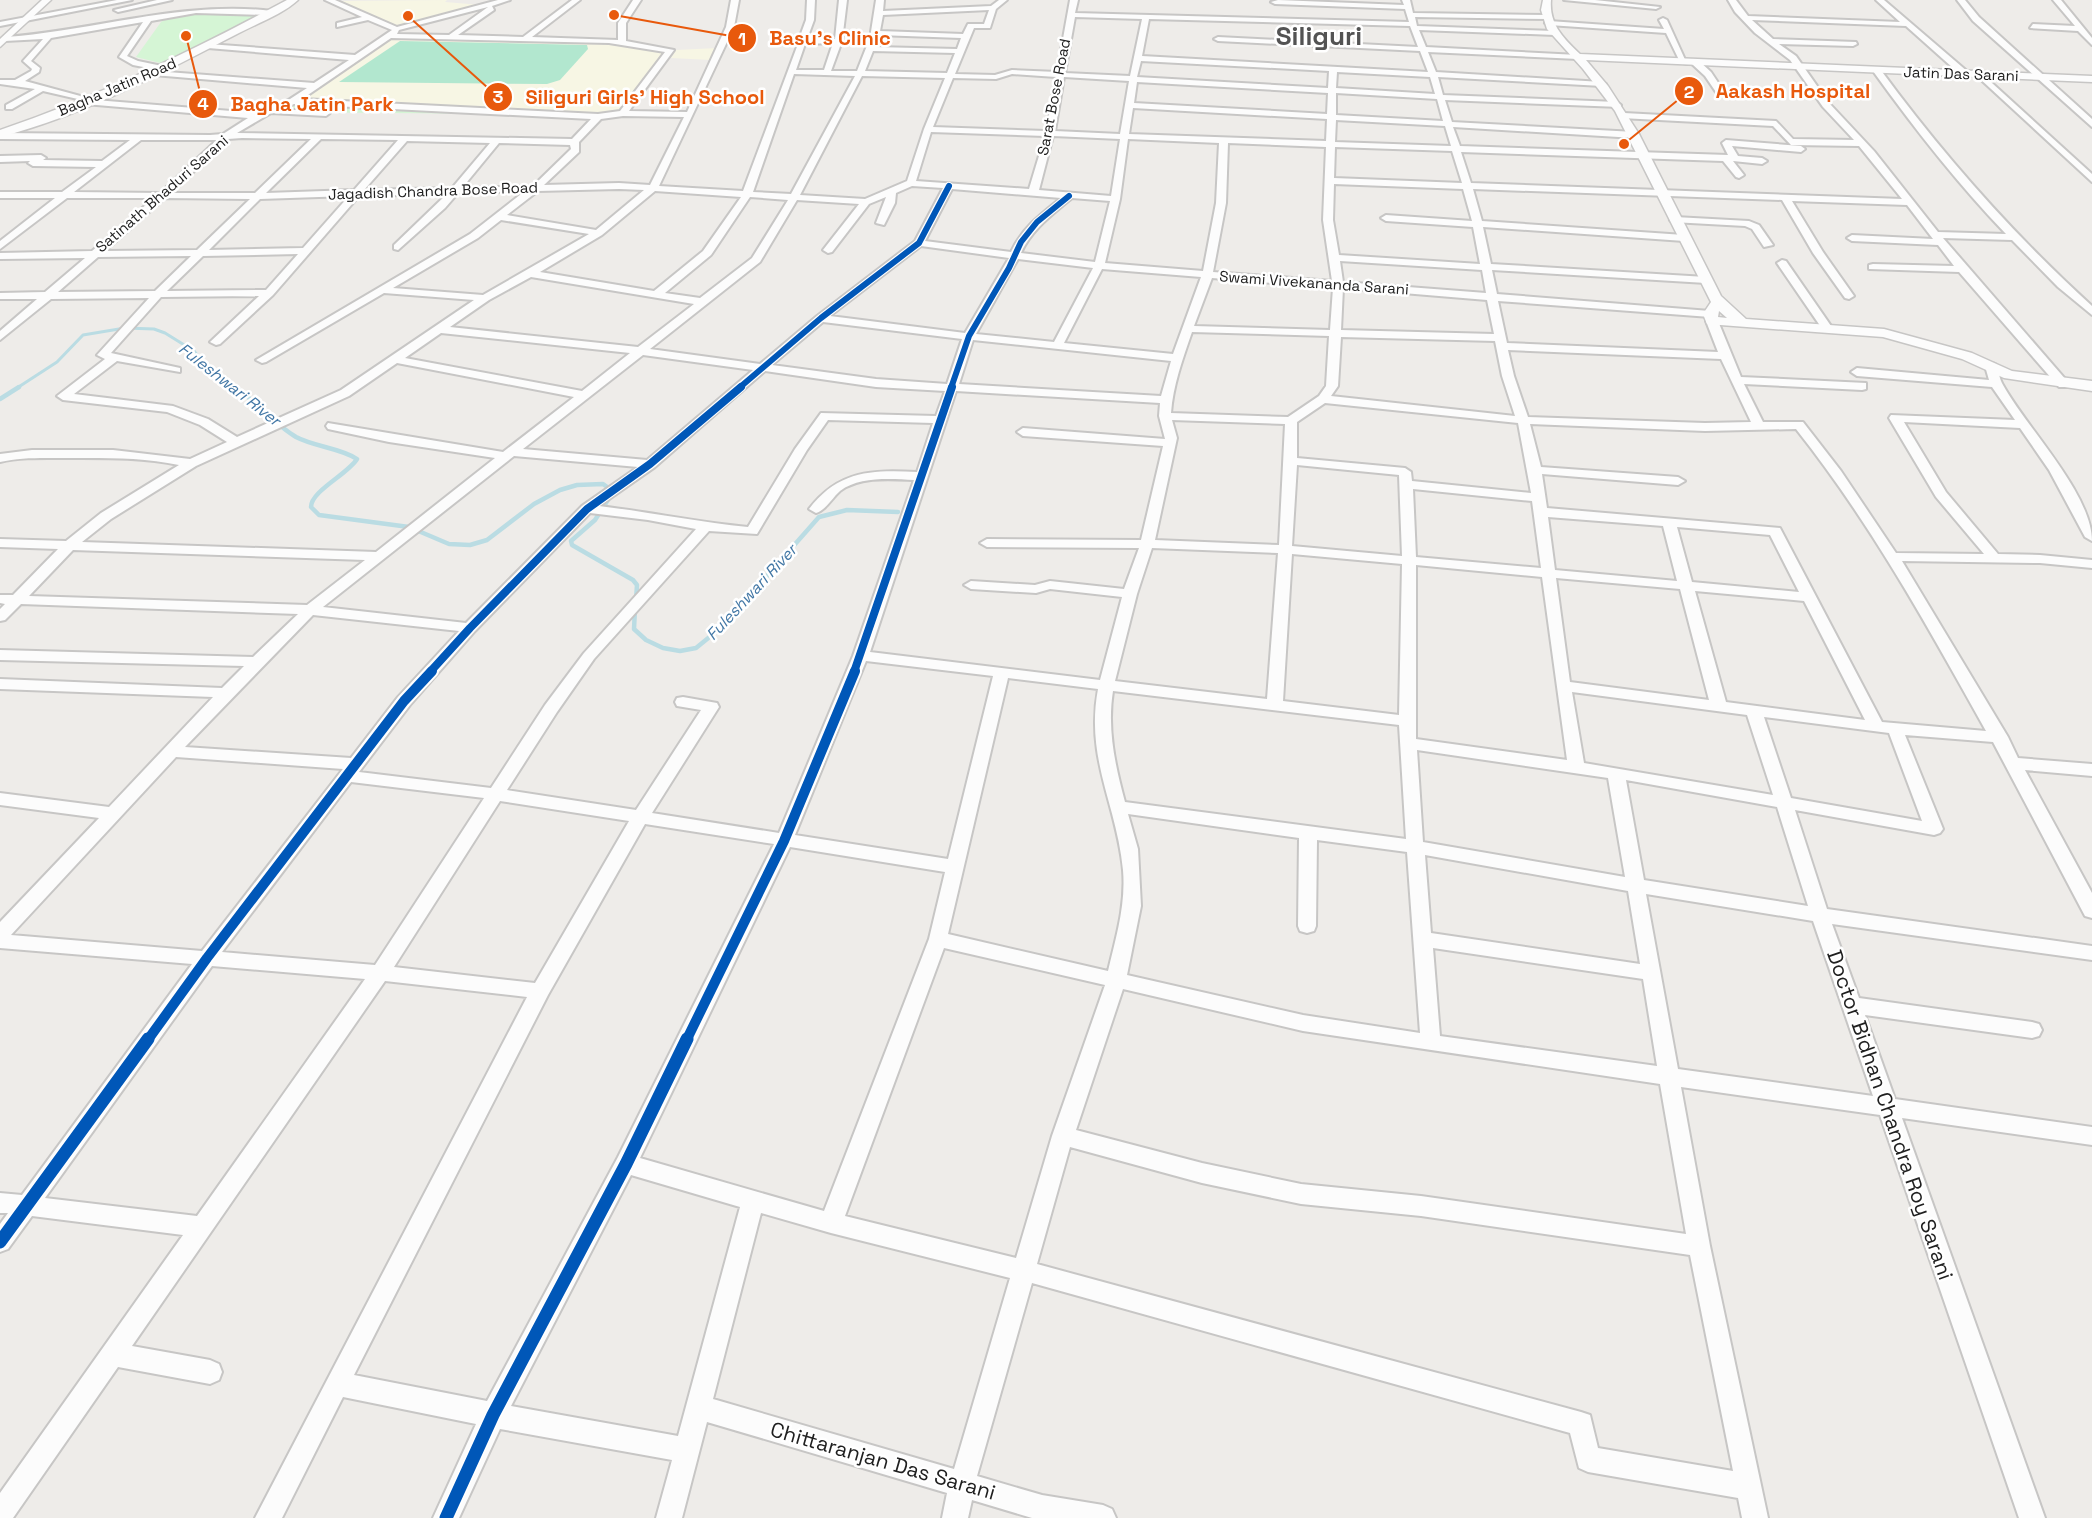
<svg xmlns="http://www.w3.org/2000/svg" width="2092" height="1518" font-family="'Space Grotesk',sans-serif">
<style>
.education{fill:#f7f6e4}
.park{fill:#d5f5d5}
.pitch{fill:#b2e7cf}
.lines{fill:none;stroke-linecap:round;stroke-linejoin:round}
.stream-far1{stroke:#badce3;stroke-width:3}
.stream{stroke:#badce3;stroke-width:4.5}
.minor-casing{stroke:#c7c6c5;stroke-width:4}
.tertiary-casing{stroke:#c7c6c5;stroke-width:3}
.minor{fill:#fcfcfc;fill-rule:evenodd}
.tertiary{fill:#fcfcfc;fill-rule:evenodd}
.cycleway-far3-casing{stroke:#fff;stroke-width:8}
.cycleway-far2-casing{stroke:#fff;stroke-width:10}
.cycleway-far1-casing{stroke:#fff;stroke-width:14}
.cycleway-casing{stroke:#fff;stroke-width:16}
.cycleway-far3{stroke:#0057b8;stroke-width:6}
.cycleway-far2{stroke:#0057b8;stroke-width:8}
.cycleway-far1{stroke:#0057b8;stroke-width:10}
.cycleway{stroke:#0057b8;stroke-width:13}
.labels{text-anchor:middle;stroke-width:5;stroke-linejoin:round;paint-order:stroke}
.far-street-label{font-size:15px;fill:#202020;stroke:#fff}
.far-water-label{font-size:16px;font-style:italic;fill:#4277a5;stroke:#fff}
.near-street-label{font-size:21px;fill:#202020;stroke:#fff}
.far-town-label{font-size:26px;font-weight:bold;fill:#535353;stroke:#fff}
.leader{fill:none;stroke:#e8590c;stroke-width:2}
.callout-dot{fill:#e8590c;stroke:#fff;stroke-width:2}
.mark-label{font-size:18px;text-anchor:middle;font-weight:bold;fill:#fff}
.callout-label{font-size:20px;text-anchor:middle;font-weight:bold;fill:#e8590c;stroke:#fff;stroke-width:5;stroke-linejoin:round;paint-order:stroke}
</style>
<rect width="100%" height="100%" fill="#eeece9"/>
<path class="education" d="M447,0L445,2L481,5L400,27L341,1Z
M393,38L616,43L666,51L621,112L599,115L304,99Z
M718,48L711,60L671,58L676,50Z"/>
<path class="park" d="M199,14L260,15L164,64L136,57L161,22L168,18Z
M292,102L516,114L268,112Z"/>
<path class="pitch" d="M400,41L587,45L588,49L560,80L547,84L339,82Z"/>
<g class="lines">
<path class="stream-far1" d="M17,388L57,362L83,335L125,328L154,329L165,333L194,351L207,367L237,388"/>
<path class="stream" d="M235,387C257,402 273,423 296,437C315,447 341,448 357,459C348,474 311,491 311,507L319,515L409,527L449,544L470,545L487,540L534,504L560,490L577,485L603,484L610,489L611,495L595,520L571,541L572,545L633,580L637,585L636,600
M0,399L19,387
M635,609L634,629L646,640L663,648L680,651L696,648L723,626L819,517L847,510L898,512"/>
<g class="minor-casing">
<path id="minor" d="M117,0H132L0,26V22Z
M157,0H172L118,12L114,10Z
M325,0H335L397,27L498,0H510L492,6L494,10L458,35L523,37L572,0H580L532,37L618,40V23L633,0H641L626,23V41L674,50L629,111L687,112L726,27L731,0H739L734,27L659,186L743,191L798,44H778L774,42L778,40L799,39L806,20L807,0H815L814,20L807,39H835L839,0H847L842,41L831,71H857L870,38L876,0H884L883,11L991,6L999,0H1007L996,9L990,28H974L955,74L995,75L1012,70L1057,72L1070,0H1078L1075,13L1409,22L1405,9L1275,4L1271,2L1278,0L1404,5L1402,0H1410L1413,13L1546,15L1549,19L1415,17L1417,26L1555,31L1559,33L1555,35L1419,30L1426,47L1578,55L1582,57L1578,59L1428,52L1436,72L1602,82L1606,84L1602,86L1438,77L1443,95L1617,102L1621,105L1620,107L1445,100L1452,122L1635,132L1639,135L1635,138L1453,127L1460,146L1728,155L1722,143L1726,140L1801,146L1805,149L1801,152L1732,146L1738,156L1762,158L1767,161L1762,164L1733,161L1744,175L1739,178L1736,177L1723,161L1461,152L1471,183L1902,199L1859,146L1791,145L1773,126L1621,118L1620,116L1624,113L1776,121L1793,139L1854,140L1823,107L1790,60L1755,33L1735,12L1728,0H1736L1748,16L1900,22L1876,0H1884L1968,72V76H1962L1906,26L1752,20L1773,39L1856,42L1857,44L1853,46L1779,44L1796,56L1829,103L1874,151L1938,232L2006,234C1957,183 1914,128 1873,71L1880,69C1943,155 2013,234 2092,306V315L2058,287L2012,240L1943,238L2067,381V387H2059L1959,272L1869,269V265L1873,264L1954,266L1938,245L1852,241L1847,238L1852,235L1933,239L1907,205L1792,201L1823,252L1854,296L1849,299L1845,298L1813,253L1782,200L1473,189L1482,221L1684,235L1689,238L1684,241L1483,227L1491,264L1706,277L1711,280L1706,283L1492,270L1497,294L1710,311L1715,314L1710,317L1498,301L1507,343L1718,352L1706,321L1712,318L1718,321L1741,377L1866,383V389L1862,390L1744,384L1763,422H1803L1841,471L1896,553L1984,554L1936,497L1889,418L1891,415L2015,420L1992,387L1857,376L1851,372L1857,368L1989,380L1985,366L1991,363L1995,364C1999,370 1999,379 2003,385C2026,427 2092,494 2092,541L2085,537L2049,470L2020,428L1904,422L1946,492L1998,554L2040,555L2092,560V568L2040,563L1902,561L2008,737L2018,758L2092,764V776L2025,770L2092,893V918L2085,916L1993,742L1905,735L1943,829L1940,833L1934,835L1795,810L1827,909L2092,946V960L1832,924L1859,998L2032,1022L2039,1024L2042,1030L2039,1036L2032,1038L1865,1015L1895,1099L2092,1127V1145L1902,1118L2045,1518H2019L1880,1115L1681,1087L1710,1246L1768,1518H1742L1738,1498L1588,1472L1579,1468L1570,1433L1032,1283L977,1476L1042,1495L1103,1505L1112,1509L1116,1518H1032L972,1500L968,1518H942L947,1493L707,1422L682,1518H656L672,1460L500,1429L459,1518H433L476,1424L343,1397L282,1518H255L527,997L385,981L132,1346L210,1360L219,1364L222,1372L219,1380L210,1384L118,1367L13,1518H0V1493L183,1235L32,1216L8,1249L0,1252V1224L8,1213H0V1193L22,1195L192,964L0,948V922L99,818L0,805V793L109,807L213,697L0,689V679L222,688L244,666L0,660V650L253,657L298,614L21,604L5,620L0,621V609L5,604L0,603V595H13L58,549L0,547V539L66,541L101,513L179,465C141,457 103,458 64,458C43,458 21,457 0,462V454L32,450H113L190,459L227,442L200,425L167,412L63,400L57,396L105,359L97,355L149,298L51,299L0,340V331L37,299H0V293L45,292L85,258L0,259V253L92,251L154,198H67L0,249V241L55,198H0V192H62L96,167L33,166L28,163L30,161L0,162V156L41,155L46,158L43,160L102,161L130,140L0,139V133L210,135L223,134L248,118L85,104H82V100L43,91L12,109H6V105L35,89L0,84V80H15L31,71L32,69L23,61L43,39L5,41L1,39L5,37C92,31 184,0 272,11L269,15L196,13L151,21L127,56L138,61L167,67L168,69L164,71L133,65L119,57L143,22L51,38L31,61L40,68L39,72L25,81L95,100L256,113L290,99L307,88L154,75L150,73L154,71L314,83L349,60L208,48L204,46L208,44L355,55L392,30L368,20L337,27V23L362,17ZM488,7L449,35L397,34L399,30ZM989,10L984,24H968L963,34L880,31L883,15ZM1075,17L1142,19L1130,76L1065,73ZM1149,19L1410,26L1418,47L1218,37L1214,39L1218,41L1420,51L1428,72L1142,56ZM878,35L961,38L957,49L875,47ZM391,38L609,43L665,52L620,111L598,114L302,99ZM833,43L824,70H796L805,44ZM873,51L955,53L947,73L865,71ZM1141,61L1329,71L1328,88L1137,77ZM1337,72L1430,77L1435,94L1336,88ZM794,74L855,76L791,194L753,192ZM1012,74L1056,77L1046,131L933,127L953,78L996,79ZM862,76L945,78L924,129L907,181L865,199L800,195ZM1064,77L1129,81L1120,134L1055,131ZM1137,82L1328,93L1327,114L1134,103ZM1336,93L1437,99L1443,121L1336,115ZM294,104L591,119L572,139L237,133L271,113L326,116L330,113L326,110H280ZM1133,108L1327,119L1326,141L1129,134ZM623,116L684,117L650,185L619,183L544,185L579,152V142L601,119ZM1336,120L1445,126L1451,146L1335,142ZM931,132L1045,136L1029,189L916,181ZM1053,136L1120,139L1111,196L1039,190ZM242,138L311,139L255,193H171L228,139ZM321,139L398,140L354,190L266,193ZM1128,139L1219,143L1216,203L1203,271L1105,263L1120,199ZM141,140H217L160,193L74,192ZM407,141L490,143L452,188L364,190ZM499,143L570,145L571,149L533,186L462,188ZM1228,143L1326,147L1323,220L1332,281L1213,272L1226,203ZM1335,147L1452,151L1462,183L1334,178ZM1334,184L1463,189L1472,221L1386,215L1381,218L1386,221L1473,227L1480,264L1339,255L1333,220ZM912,186L943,188L915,241L817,316L760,364L650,349L760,262L797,200L859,204L823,250L828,253L832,252L869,204L886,197L876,223L884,225L895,203L896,193ZM619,189L644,190L596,230L507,215L538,191ZM952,189L1061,198C1041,214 1022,228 1011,252L925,241ZM525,191L470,234L256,360L262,363L266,362L384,293L474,300L341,390L237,437L208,419L173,406L74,394L117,361L180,372V368L111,353L161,297L259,296L210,342L216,345L220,344L273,295L359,196L447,194L394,245V249L398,250L445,208L458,193ZM655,191L741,197L703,251L654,291L540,272L602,235ZM349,196L303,248L209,250L260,199ZM750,197L788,200L752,258L700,298L665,293L711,255ZM165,198L250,199L197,250L105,251ZM1072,198L1110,201L1095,262L1021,253C1032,229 1052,215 1072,198ZM501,220L589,234L483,295L393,288L478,238ZM921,246L1009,258L965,333L830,316ZM298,254L266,290L167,291L203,256ZM191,256L155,291L58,292L98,257ZM1018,259L1093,268L1054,342L976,334ZM1340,261L1482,270L1486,293L1343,282ZM1102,269L1201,277L1173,354L1064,343ZM531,277L694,304L638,347L450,327L489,300ZM1212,278L1333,288L1330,330L1194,326ZM1343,288L1487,300L1494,334L1341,330ZM823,322L962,339L947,384L876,379L772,365ZM1192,332L1329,336L1326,386L1319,396L1288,417L1171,413C1173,385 1183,358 1192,332ZM441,333L630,353L582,391L405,358ZM1341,337L1495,341L1502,376L1515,416L1331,396L1338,386ZM973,340L1171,361L1161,396L959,384ZM1508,350L1721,359L1751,422L1705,423L1528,417L1514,376ZM643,355L753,370L647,460L523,449ZM397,363L574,397L503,452L328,423L326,426L328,429L389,442L495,458L376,552L82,542L111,519L196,466L349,396ZM765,371L876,387L945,391L936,416L821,413L795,449L748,527C698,522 649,512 599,506L655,467ZM956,391L1160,403L1159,416L1165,439L1023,428L1017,432L1023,436L1163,446L1141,540L987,539L980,543L987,547L1139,548L1124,589L1050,581L1035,585L971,581L964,585L971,589L1036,593L1050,589L1122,597L1100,680L870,652ZM1325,403L1518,423L1531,493L1412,481L1411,472L1405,468L1297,458V422ZM828,420L933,423L917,472C872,470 839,470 809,509L816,513C826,510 832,498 840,491C860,476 891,479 914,480L853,656L779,833L652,813L719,707L717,703L683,697L677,698L675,702L677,706L701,710L636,810L507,790L557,712L594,659L709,531L757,534L807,450ZM1172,420L1285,424L1279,545L1155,540L1177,438ZM1530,424L1705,431L1796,429C1870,522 1928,627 1986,731L1882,722L1780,528L1547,508L1542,474L1678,485L1685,481L1678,477L1541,467ZM514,456L638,467L582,506L466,623L323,607ZM1297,465L1399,475L1402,556L1292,546ZM1413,489L1532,501L1541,568L1416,557ZM590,513L648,520L696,529L584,653L545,705L491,788L359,772L410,705L475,631ZM1548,517L1663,526L1677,581L1555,570ZM1677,527L1770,535L1799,592L1692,582ZM1152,548L1278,553L1267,699L1115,681L1137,594ZM73,550L365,560L307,605L29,596ZM1292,554L1402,564L1399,715L1283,701ZM1416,565L1542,577L1567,760L1416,739ZM1556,578L1680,589L1709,700L1570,682ZM1695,591L1804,601L1865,720L1726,702ZM313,615L459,631L398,697L351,758L185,747ZM866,661L993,676L948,859L795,835ZM1008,678L1098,689C1085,759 1117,805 1123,870C1126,905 1116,937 1108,971L948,934ZM1113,691L1399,725L1406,839L1125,802C1115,765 1107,729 1113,691ZM1572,692L1747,715L1773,795L1584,763ZM1764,717L1889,733L1922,821L1791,798ZM1417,750L1608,778L1625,877L1423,842ZM176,757L343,769L202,951L11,935ZM1626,780L1777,807L1808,906L1644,880ZM351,782L484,798L375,965L222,952ZM500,801L629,821L535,983L394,967ZM1128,814L1299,838L1298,926L1300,931L1307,933L1314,931L1316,926L1317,840L1407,852L1420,1033L1303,1015L1127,975L1141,906L1138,849ZM645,824L774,844L618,1157L487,1401L354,1375L548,995ZM790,847L945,872L929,939L824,1211L640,1158ZM1425,855L1628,891L1640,964L1431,933ZM1646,894L1813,921L1873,1096L1678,1069ZM944,948L1105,985L1052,1136L1016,1258L845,1216ZM1433,948L1643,979L1657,1066L1440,1036ZM212,966L365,979L197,1216L45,1198ZM1123,989L1303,1031L1660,1084L1686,1234L1421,1196L1301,1184L1202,1163L1076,1130ZM1070,1147L1202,1183L1301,1204L1421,1216L1690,1255L1733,1471L1598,1448L1590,1415L1581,1412L1037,1264ZM631,1175L740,1207L678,1436L511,1406ZM761,1213L831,1233L1010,1278L954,1469L713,1399Z
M1564,0H1595L1660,7L1656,9Z
M1957,0H1965L1979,17L2092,119V127L1973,21Z
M2053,0H2061L2092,38V45L2078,31L2030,28L2033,24L2075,26Z
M1663,18L1667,20L1687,64L1680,62L1666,33L1549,25L1545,23L1549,21L1664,29L1659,20Z
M1692,60H1698L1711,72L1725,93L1724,95H1718L1705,76L1692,64Z
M1981,73L2092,174V182L1978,77L1977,75Z
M1675,217L1749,221L1759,225L1773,245L1764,247L1752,229L1745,226L1672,222L1670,220Z
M1782,260L1786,261L1831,326V330H1823L1777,263Z"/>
</g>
<g class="tertiary-casing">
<path id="tertiary" d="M42,0H51L0,47V39Z
M287,0H298C283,14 258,23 239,33C164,72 82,116 0,137V130C100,96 194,50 287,0Z
M1543,0H1551C1549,24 1563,38 1580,54L2092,76V82L1586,60L1608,86L1639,134L1721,296L1746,319L1884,329L1972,353L2012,371L2092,381V391L2004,378L1962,359L1883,337L1707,324L1703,314L1711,302L1615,111L1583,69L1547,29L1541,10ZM1719,311L1727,318L1718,317Z"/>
</g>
<use href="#minor" class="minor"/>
<use href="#tertiary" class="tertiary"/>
<g class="cycleway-far3-casing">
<path id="cycleway-far3" d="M739,388L821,318L919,243L949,186
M951,388L969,336L1009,268L1021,242L1037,222L1069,196"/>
</g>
<g class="cycleway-far2-casing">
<path id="cycleway-far2" d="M430,672L470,628L587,509L650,464L741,387
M854,672L952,387"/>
</g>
<g class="cycleway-far1-casing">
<path id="cycleway-far1" d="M147,1041L207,958L404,701L432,671
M686,1041L784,841L855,671"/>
</g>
<g class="cycleway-casing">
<path id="cycleway" d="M0,1242L148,1039
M446,1518L493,1415L626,1164L687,1039"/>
</g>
<use href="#cycleway-far3" class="cycleway-far3"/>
<use href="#cycleway-far2" class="cycleway-far2"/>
<use href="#cycleway-far1" class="cycleway-far1"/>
<use href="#cycleway" class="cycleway"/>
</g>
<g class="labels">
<g class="far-street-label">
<text transform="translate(1961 74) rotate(2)" y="5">Jatin Das Sarani</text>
<text transform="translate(117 87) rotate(-23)" y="5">Bagha Jatin Road</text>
<text transform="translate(1054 97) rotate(-79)" y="5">Sarat Bose Road</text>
<text transform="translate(433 191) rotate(-2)" y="5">Jagadish Chandra Bose Road</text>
<text transform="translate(162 194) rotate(-41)" y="5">Satinath Bhaduri Sarani</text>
<text transform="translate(1314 283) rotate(4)" y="5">Swami Vivekananda Sarani</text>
</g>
<g class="far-water-label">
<text transform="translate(230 384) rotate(38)" y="6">Fuleshwari River</text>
<text transform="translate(751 592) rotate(-47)" y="6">Fuleshwari River</text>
</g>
<g class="near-street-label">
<text transform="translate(1890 1115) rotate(71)" y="7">Doctor Bidhan Chandra Roy Sarani</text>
<text transform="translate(883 1461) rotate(16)" y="7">Chittaranjan Das Sarani</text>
</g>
<g class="far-town-label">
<text x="1319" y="45">Siliguri</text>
</g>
</g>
<path class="leader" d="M614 15L742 38M1624 144L1689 91M408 16L498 97M186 36L203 104"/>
<g class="callout-dot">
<circle cx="614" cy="15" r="6"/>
<circle cx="1624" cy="144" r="6"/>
<circle cx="408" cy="16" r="6"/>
<circle cx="186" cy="36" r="6"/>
<circle cx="742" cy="38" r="15"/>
<circle cx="1689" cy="91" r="15"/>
<circle cx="498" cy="97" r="15"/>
<circle cx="203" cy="104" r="15"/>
</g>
<g class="mark-label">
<text x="742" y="45">1</text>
<text x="1689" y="98">2</text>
<text x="498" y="103">3</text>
<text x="203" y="110">4</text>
</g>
<g class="callout-label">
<text x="830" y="45">Basu's Clinic</text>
<text x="1793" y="98">Aakash Hospital</text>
<text x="645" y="104">Siliguri Girls' High School</text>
<text x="312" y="111">Bagha Jatin Park</text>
</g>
</svg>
